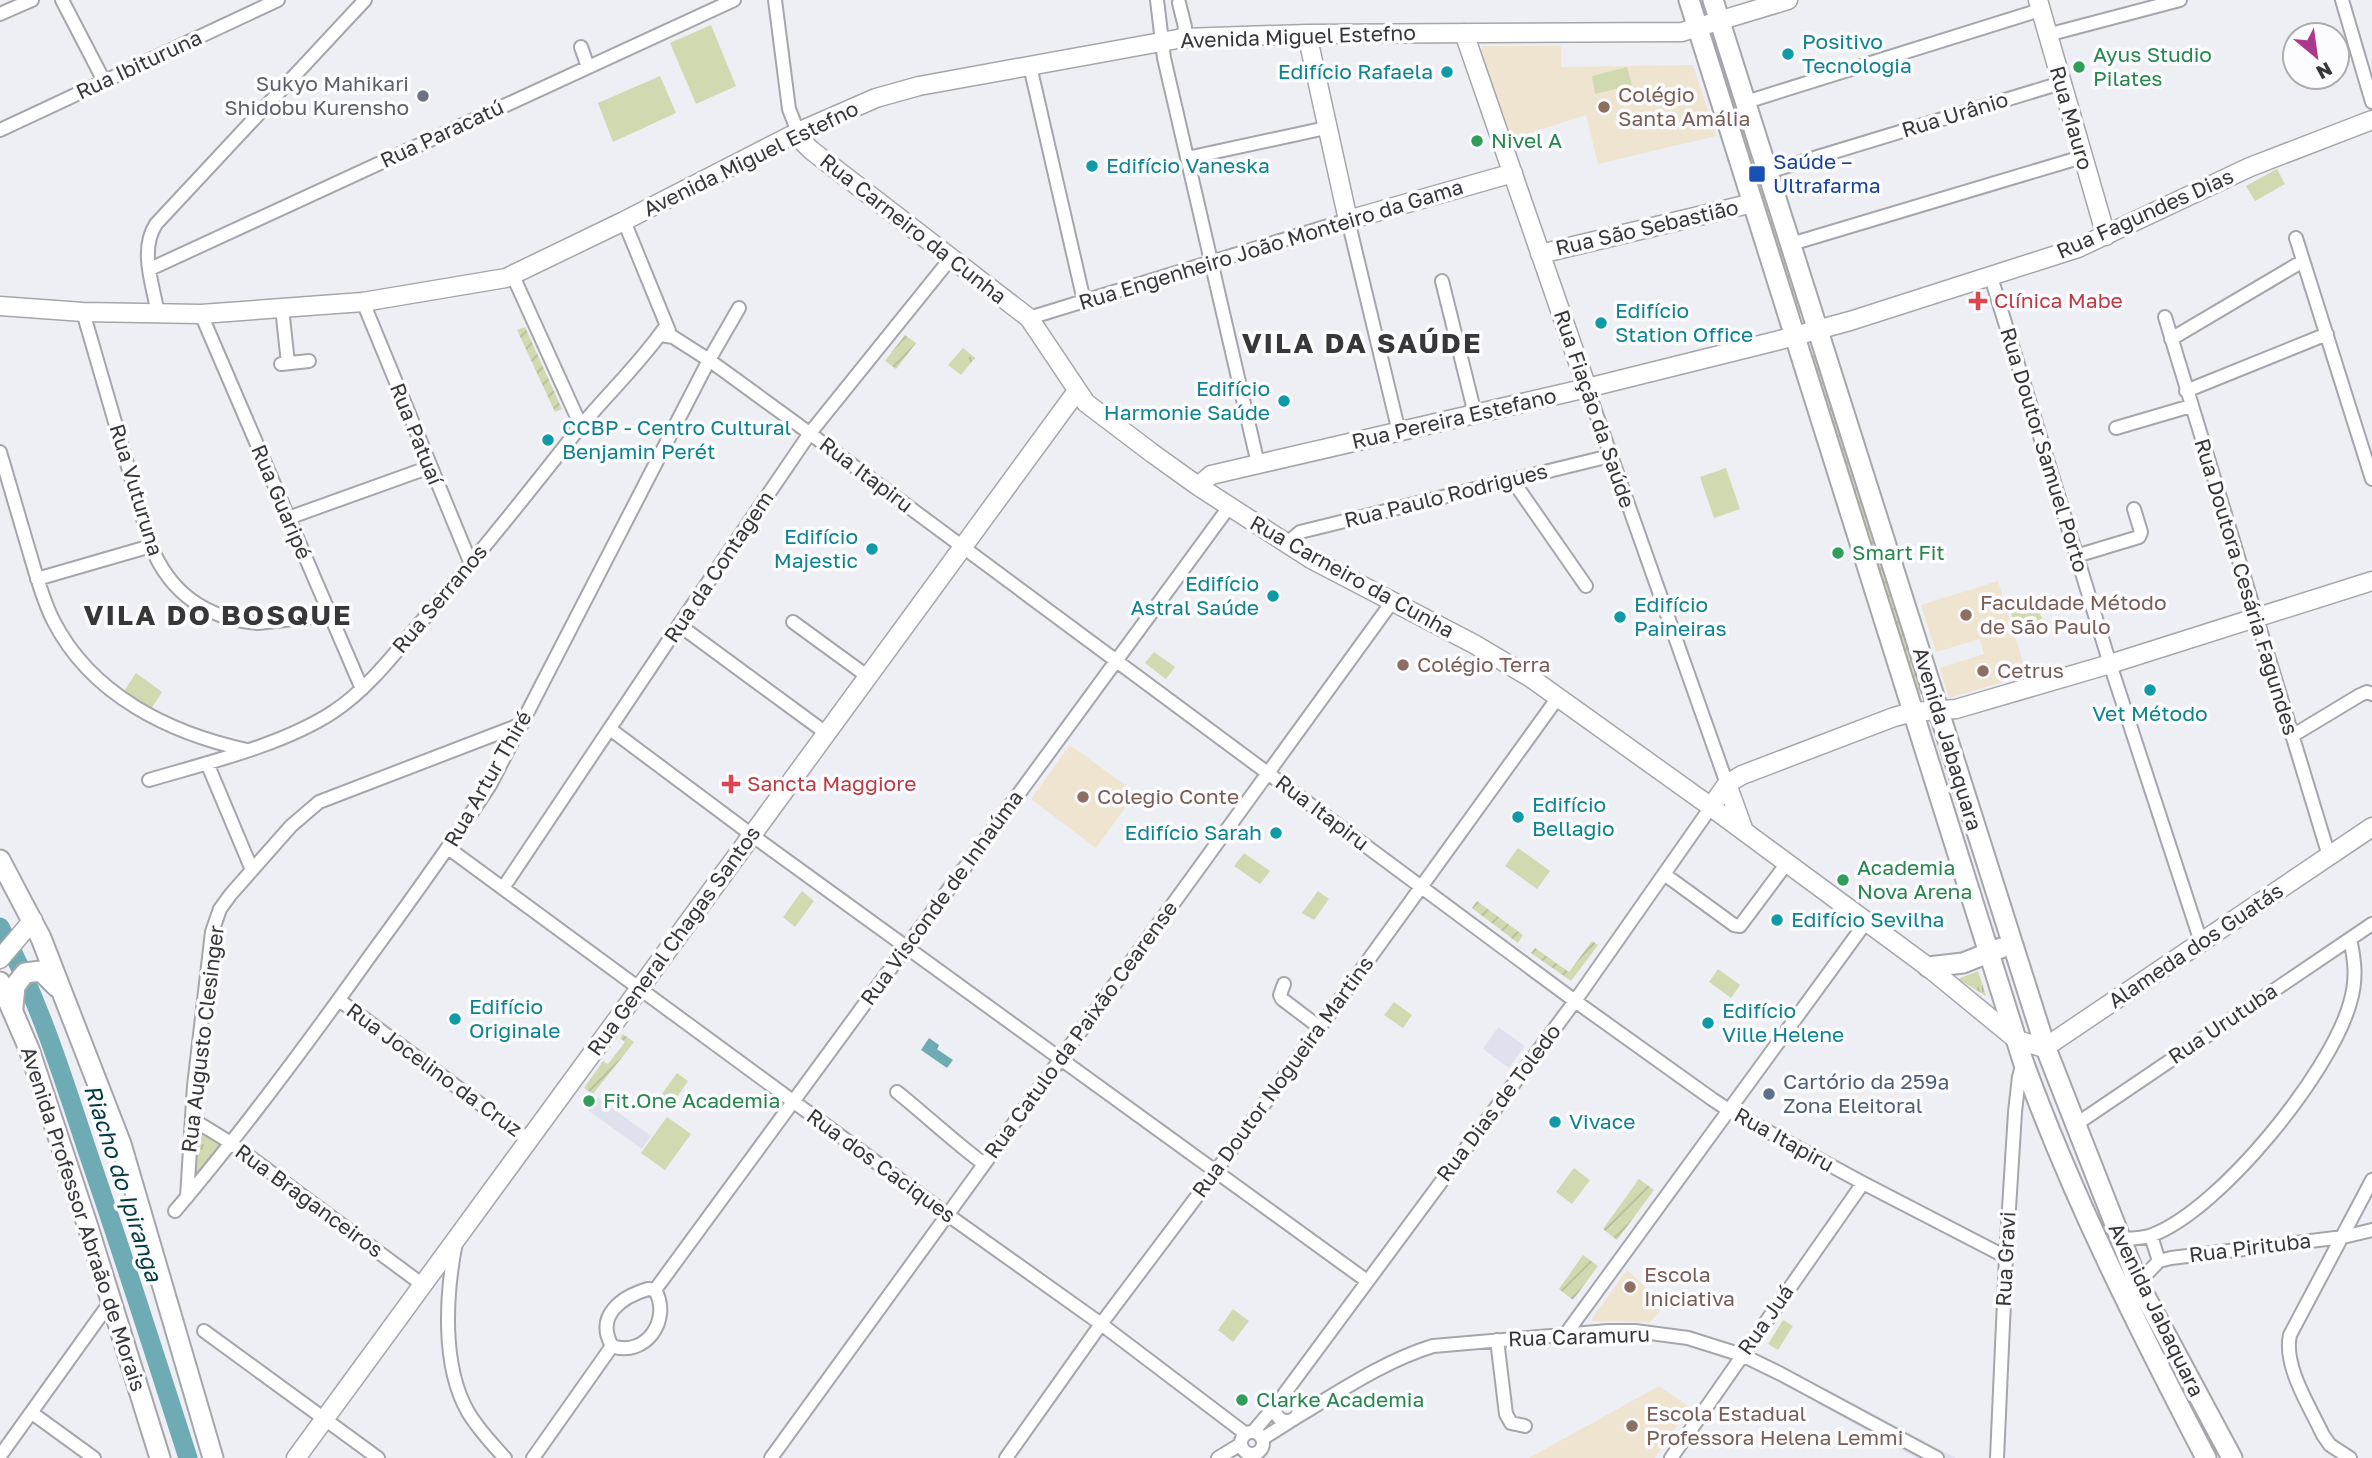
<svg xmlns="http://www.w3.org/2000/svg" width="2372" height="1458" font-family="'Golos Text',sans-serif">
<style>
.built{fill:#dfe1ee}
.education{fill:#efe4cf}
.grass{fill:url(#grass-tufts)}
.garden{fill:url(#garden-furrows)}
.pitch{fill:#d1d9b0}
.water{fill:url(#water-ripples)}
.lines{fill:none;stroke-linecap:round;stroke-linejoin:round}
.river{stroke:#6eabb5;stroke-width:19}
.street-casing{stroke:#a5a6ab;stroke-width:16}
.secondary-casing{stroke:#a5a6ab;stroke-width:21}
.primary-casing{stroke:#a5a6ab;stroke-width:23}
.street{stroke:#fff;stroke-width:12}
.secondary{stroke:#fff;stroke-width:18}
.primary{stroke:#fff;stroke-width:19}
.culture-dot{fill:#0f9aa8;stroke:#fcfcfe;stroke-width:2.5}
.leisure-dot{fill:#2e9e5b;stroke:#fcfcfe;stroke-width:2.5}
.worship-dot{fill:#6b7280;stroke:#fcfcfe;stroke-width:2.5}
.education-dot{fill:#8d6e63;stroke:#fcfcfe;stroke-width:2.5}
.transit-dot{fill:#1a4fb4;stroke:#fcfcfe;stroke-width:2.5}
.health-dot{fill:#e0444e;stroke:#fcfcfe;stroke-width:2.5}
.service-dot{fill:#5c6f8a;stroke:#fcfcfe;stroke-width:2.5}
.labels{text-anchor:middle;stroke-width:7;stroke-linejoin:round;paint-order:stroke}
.street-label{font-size:21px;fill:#373739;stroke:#fcfcfe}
.culture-label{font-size:21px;fill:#0d838f;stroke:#fcfcfe;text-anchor:start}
.leisure-label{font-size:21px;fill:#27864d;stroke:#fcfcfe;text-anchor:start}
.worship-label{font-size:21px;fill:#5b616d;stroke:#fcfcfe;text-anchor:end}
.education-label{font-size:21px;fill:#785e54;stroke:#fcfcfe;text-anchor:start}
.transit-label{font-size:21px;fill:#164399;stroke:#fcfcfe;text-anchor:start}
.health-label{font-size:21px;fill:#be3a42;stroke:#fcfcfe;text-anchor:start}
.service-label{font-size:21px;fill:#4e5e75;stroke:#fcfcfe;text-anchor:start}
.water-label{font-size:23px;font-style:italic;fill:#003b43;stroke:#fcfcfe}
.district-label{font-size:28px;font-weight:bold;letter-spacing:2px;fill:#373739;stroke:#fcfcfe}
</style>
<defs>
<pattern id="grass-tufts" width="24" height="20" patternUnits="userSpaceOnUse" patternTransform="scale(1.75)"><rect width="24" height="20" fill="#d1d9b0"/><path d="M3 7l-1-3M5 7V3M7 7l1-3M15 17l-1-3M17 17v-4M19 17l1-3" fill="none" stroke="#b4bb98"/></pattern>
<pattern id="garden-furrows" width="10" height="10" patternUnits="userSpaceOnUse" patternTransform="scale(1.75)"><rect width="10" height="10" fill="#d1d9b0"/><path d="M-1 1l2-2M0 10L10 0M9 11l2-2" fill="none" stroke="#b4bb98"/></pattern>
<pattern id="water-ripples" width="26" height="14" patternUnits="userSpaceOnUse" patternTransform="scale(1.75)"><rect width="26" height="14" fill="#6eabb5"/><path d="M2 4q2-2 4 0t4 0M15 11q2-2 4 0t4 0" fill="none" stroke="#5b8c94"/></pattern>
</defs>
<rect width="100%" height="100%" fill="#edeff4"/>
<path class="built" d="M1498,1027L1525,1046L1509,1068L1483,1049Z
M591,1093L651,1136L642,1149L582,1106Z
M1825,1388L1956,1458H1916L1817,1403Z"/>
<path class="education" d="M1483,46H1561V67L1693,65L1716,136L1598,164L1586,115L1512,139L1480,51Z
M1998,581L2027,675L1949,698L1940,668L1984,654L1980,639L1936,652L1921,605Z
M1070,745L1136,793L1096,848L1031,799Z
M1627,1270L1665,1305L1650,1322L1592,1321L1593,1317Z
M1659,1386L1690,1407L1655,1458H1529Z"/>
<path class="grass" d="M963,348L975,358L961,375L948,365Z
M1978,971L1986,995V996L1958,979Z
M193,1118L236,1140L189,1196Z"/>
<path class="garden" d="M1718,42L1804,313L1798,315L1712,44Z
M525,327L562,409L555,412L517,330Z
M905,335L916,343L896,369L885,361Z
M1816,354L1924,694H1918L1811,356Z
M1477,901L1523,935L1518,943L1472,908Z
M1592,941L1598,945L1571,981L1531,953L1535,948L1569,972Z
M623,1034L634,1042L593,1094L584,1088L603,1061L608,1064L625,1042L620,1038Z
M1639,1179L1654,1190L1617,1240L1603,1229Z
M1583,1255L1598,1266L1573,1300L1559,1289Z"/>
<path class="pitch" d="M711,25L736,86L696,104L670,43Z
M1627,67L1632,85L1595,94L1592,76Z
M660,76L676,113L613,142L598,103Z
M2277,169L2285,184L2255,201L2246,186Z
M1726,468L1740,509L1714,518L1700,477Z
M2037,604L2042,619L2015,627L2011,613Z
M1154,652L1175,667L1166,679L1145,663Z
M136,673L162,692L151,709L124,691Z
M1518,848L1550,871L1537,889L1505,866Z
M1244,853L1270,871L1260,884L1234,866Z
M802,891L814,901L795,927L783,917Z
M1318,891L1329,899L1314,920L1302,913Z
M1718,969L1740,985L1731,998L1709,982Z
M1394,1002L1412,1015L1403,1028L1384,1015Z
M677,1073L688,1081L670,1107L659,1098Z
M667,1117L691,1134L665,1170L641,1153Z
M1574,1168L1590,1180L1572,1204L1556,1192Z
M1233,1309L1249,1321L1233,1342L1218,1330Z
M1783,1320L1793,1326L1778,1350L1768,1344Z"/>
<path class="water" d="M929,1038L939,1045L937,1049L953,1060L947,1068L921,1050Z"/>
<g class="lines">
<path class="river" d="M0,927C38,998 62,1074 87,1150C122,1252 155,1355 188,1458"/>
<g class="street-casing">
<path id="street" d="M62,0L104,81
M775,0L789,109L798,132
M1157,0L1164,58L1258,464
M2342,0L2372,102
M1179,3L1185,27L1183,38
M0,14L32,0
M2047,35L2180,0
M581,47L588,67
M1030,66L1084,301
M1746,102L2040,10
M0,130L278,0
M1187,158L1326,128
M1768,172L2061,83
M624,221L669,331
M2296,238L2372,479
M1791,244L2082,157
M150,269L734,0
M513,276L581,426
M1991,277L2110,664L2201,942
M1442,281L1475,414
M363,302L471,564
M282,308L288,363
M83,312L151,546C170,593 207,619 258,623L330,615
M158,314C153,285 139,250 156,224L365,0
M201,314L362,689
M2165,317L2329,856
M1029,318L1348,220L1399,432
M660,335L673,337L709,360L797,424L1575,1001L1712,1099L1730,1111L1863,1183L2006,1257
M2171,339L2303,261
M281,364L309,361
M1587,388L1727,784
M2186,391L2327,334
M2116,428L2191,406
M0,452C9,483 18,513 27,544C35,570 41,596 53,620C91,695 169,733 247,750
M1513,481L1586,586
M288,518L430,467
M1286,544L1300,532L1610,456
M2076,556L2139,537L2141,532L2134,509
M37,579L151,546
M793,622L867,676
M679,625L826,733
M610,729L764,844L1367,1281
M2292,736L2360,695L2367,692L2372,694
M207,763L252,870
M149,780C206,763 283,745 333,712C368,689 395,653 422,621C475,559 526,496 576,432C605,396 640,364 666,326
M448,848L948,1215L1101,1324L1246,1434
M1664,874L1734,925L1740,926L1787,863
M503,888L679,625L810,433L951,258
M1284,984L1280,995L1282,999L1319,1027
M339,1000L529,1140
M897,1092C927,1116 954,1142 984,1164
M192,1119L231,1143L423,1285
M2075,1125L2372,924
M187,1197L194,1086L212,932L220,909L231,894L291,826L319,802L522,724
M175,1211C244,1130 308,1043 370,956C411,900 452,843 490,785L709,360L739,308
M2151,1236L2159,1261
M2120,1240C2130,1238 2142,1239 2152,1235C2220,1210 2331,1072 2350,1003C2357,980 2355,961 2350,939
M456,1242C446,1293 441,1365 468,1412C478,1429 492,1444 505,1458
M2138,1283L2159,1261L2171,1258L2343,1237L2372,1230
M648,1289L655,1290C672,1320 645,1358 612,1346C595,1316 621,1297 648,1289Z
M655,1290L1229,507
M204,1331L378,1458
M1565,1335L1866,922
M1497,1340L1506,1414L1511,1423L1525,1426
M1275 1409a12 12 0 1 1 24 0a12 12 0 1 1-24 0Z
M1282,1397L1575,1001L1711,807
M32,1413L94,1458
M1295,1418C1339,1392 1384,1361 1433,1346L1608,1331H1635L1688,1338L1742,1355L1781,1374L1937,1458
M1253,1432L1276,1405
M1241 1443a11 11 0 1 1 22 0a11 11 0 1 1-22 0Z
M1262,1439L1289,1422
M0,1456L111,1301
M533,1458L612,1346
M771,1458L1392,602
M1006,1458L1101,1324L1216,1171L1559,696
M1218,1458L1241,1444
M1671,1458L1863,1183
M1997,1458L2006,1257L2015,1112L2019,1077L2023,1062
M2350,1458L2330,1445L2323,1435C2310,1407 2283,1366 2290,1335L2372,1180"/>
</g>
<g class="secondary-casing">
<path id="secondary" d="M2038,0L2106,236
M1464,33L1587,388
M1307,34L1348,220L1513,173
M798,132L804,143L811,150L1029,318L1086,403L1152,453L1198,486L1311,559L1474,644L1531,678L1707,804L1928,967L2017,1040L2041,1047L2053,1042L2372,827
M1540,254L1753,203
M0,306L83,312L201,314L363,302L506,278L624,221L798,132L876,98L919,86L1183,38L1307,34L1682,32L1788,0
M1198,486L1211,475L1587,388L1776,341L1850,321L2078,248L2250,167L2372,120
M1727,784L1744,831
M1711,807L1727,784L1742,775L1894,717L1913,712L1956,709L2110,664L2372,581
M0,959L33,920
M296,1458L1077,391"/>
</g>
<g class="primary-casing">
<path id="primary" d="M1689,0L2023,1061C2073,1199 2139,1329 2206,1458
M1713,0L2045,1046L2138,1283L2232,1458
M0,860L41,938L121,1144L213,1458
M1928,967L1963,963L2001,948
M0,982L29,1049L88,1227L160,1458
M13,1008L15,986L25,973L41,971L57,987"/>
</g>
<use href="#street" class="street"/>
<use href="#secondary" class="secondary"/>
<use href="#primary" class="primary"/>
</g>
<g class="culture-dot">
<circle cx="1788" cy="54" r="7"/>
<circle cx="1447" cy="72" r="7"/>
<circle cx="1092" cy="166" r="7"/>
<circle cx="1601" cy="323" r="7"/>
<circle cx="1284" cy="401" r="7"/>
<circle cx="548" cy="440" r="7"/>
<circle cx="872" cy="549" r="7"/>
<circle cx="1273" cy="596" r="7"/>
<circle cx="1620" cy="617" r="7"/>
<circle cx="2150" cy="690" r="7"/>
<circle cx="1518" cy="817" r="7"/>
<circle cx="1276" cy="833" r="7"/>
<circle cx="1777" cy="920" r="7"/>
<circle cx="455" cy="1019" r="7"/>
<circle cx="1708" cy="1023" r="7"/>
<circle cx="1555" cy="1122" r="7"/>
</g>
<g class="leisure-dot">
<circle cx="2079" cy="67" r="7"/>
<circle cx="1477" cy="141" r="7"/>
<circle cx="1838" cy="553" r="7"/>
<circle cx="1843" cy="880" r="7"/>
<circle cx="589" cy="1101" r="7"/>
<circle cx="1242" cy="1400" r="7"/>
</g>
<circle class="worship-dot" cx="423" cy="96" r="7"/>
<g class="education-dot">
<circle cx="1604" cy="107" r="7"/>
<circle cx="1966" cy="615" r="7"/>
<circle cx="1403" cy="665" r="7"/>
<circle cx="1983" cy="671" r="7"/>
<circle cx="1083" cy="797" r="7"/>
<circle cx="1630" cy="1287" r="7"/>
<circle cx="1632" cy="1426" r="7"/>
</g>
<rect class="transit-dot" x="1748" y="165" width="18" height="18" rx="3.5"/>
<g class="health-dot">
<path d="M1974.5 290.5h7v7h7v7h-7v7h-7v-7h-7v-7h7z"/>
<path d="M727.5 773.5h7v7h7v7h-7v7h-7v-7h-7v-7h7z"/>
</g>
<circle class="service-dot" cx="1769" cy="1094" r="7"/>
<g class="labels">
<g class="street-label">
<text transform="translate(1298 37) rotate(-2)" y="7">Avenida Miguel Estefno</text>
<text transform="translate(139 65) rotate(-25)" y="7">Rua Ibituruna</text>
<text transform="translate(1955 115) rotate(-17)" y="7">Rua Urânio</text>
<text transform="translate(2071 118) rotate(74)" y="7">Rua Mauro</text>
<text transform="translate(442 134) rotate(-25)" y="7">Rua Paracatú</text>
<text transform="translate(751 159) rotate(-26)" y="7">Avenida Miguel Estefno</text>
<text transform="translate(2145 214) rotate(-24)" y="7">Rua Fagundes Dias</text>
<text transform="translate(1647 228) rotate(-13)" y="7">Rua São Sebastião</text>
<text transform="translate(913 229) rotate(38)" y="7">Rua Carneiro da Cunha</text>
<text transform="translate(1271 245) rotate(-17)" y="7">Rua Engenheiro João Monteiro da Gama</text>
<text transform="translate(1594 409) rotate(71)" y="7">Rua Fiação da Saúde</text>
<text transform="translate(1454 419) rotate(-13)" y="7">Rua Pereira Estefano</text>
<text transform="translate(416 434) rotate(68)" y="7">Rua Patuaí</text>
<text transform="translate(2044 450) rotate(73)" y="7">Rua Doutor Samuel Porto</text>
<text transform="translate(866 475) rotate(37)" y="7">Rua Itapiru</text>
<text transform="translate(136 490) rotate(73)" y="7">Rua Vuturuna</text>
<text transform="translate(1446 496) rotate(-14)" y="7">Rua Paulo Rodrigues</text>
<text transform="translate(281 502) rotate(67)" y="7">Rua Guaripé</text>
<text transform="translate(719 567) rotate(-56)" y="7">Rua da Contagem</text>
<text transform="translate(1352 577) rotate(29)" y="7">Rua Carneiro da Cunha</text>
<text transform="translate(2246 587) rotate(73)" y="7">Rua Doutora Cesária Fagundes</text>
<text transform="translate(440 599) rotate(-50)" y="7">Rua Serranos</text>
<text transform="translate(1947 739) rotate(73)" y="7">Avenida Jabaquara</text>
<text transform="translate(488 779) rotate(-60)" y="7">Rua Artur Thiré</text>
<text transform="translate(1322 813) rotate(37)" y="7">Rua Itapiru</text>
<text transform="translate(942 898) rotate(-54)" y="7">Rua Visconde de Inhaúma</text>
<text transform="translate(674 941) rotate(-54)" y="7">Rua General Chagas Santos</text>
<text transform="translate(2196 946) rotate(-34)" y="7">Alameda dos Guatás</text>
<text transform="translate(2223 1024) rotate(-34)" y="7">Rua Urutuba</text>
<text transform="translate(1081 1030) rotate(-54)" y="7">Rua Catulo da Paixão Cearense</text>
<text transform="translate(203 1039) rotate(-83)" y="7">Rua Augusto Clesinger</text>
<text transform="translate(434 1070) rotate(36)" y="7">Rua Jocelino da Cruz</text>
<text transform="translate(1283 1077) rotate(-54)" y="7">Rua Doutor Nogueira Martins</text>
<text transform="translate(1499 1103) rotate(-53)" y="7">Rua Dias de Toledo</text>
<text transform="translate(1784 1140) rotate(29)" y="7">Rua Itapiru</text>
<text transform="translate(881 1166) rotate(36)" y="7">Rua dos Caciques</text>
<text transform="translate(309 1201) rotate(36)" y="7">Rua Braganceiros</text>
<text transform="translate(83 1219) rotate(72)" y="7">Avenida Professor Abraão de Morais</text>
<text transform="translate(2250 1248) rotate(-7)" y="7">Rua Pirituba</text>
<text transform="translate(2006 1259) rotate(-87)" y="7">Rua Gravi</text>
<text transform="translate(2156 1310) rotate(64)" y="7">Avenida Jabaquara</text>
<text transform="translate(1766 1320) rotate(-55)" y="7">Rua Juá</text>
<text transform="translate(1579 1337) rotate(-2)" y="7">Rua Caramuru</text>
</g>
<g class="culture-label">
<text x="1802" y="49">Positivo<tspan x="1802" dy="24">Tecnologia</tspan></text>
<text x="1433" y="79" text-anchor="end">Edifício Rafaela</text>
<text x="1106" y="173">Edifício Vaneska</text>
<text x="1615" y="318">Edifício<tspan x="1615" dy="24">Station Office</tspan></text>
<text x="1270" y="396" text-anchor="end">Edifício<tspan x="1270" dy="24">Harmonie Saúde</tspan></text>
<text x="562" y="435">CCBP - Centro Cultural<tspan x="562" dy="24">Benjamin Perét</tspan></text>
<text x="858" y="544" text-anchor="end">Edifício<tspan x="858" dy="24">Majestic</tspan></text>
<text x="1259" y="591" text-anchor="end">Edifício<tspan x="1259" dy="24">Astral Saúde</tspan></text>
<text x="1634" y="612">Edifício<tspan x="1634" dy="24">Paineiras</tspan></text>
<text x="2150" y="721" text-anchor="middle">Vet Método</text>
<text x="1532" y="812">Edifício<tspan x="1532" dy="24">Bellagio</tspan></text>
<text x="1262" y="840" text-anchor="end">Edifício Sarah</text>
<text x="1791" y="927">Edifício Sevilha</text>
<text x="469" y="1014">Edifício<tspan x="469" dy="24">Originale</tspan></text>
<text x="1722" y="1018">Edifício<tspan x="1722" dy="24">Ville Helene</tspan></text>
<text x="1569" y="1129">Vivace</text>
</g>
<g class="leisure-label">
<text x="2093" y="62">Ayus Studio<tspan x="2093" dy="24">Pilates</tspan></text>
<text x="1491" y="148">Nivel A</text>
<text x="1852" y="560">Smart Fit</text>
<text x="1857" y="875">Academia<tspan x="1857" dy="24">Nova Arena</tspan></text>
<text x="603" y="1108">Fit.One Academia</text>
<text x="1256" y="1407">Clarke Academia</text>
</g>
<g class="worship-label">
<text x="409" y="91">Sukyo Mahikari<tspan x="409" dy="24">Shidobu Kurensho</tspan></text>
</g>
<g class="education-label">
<text x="1618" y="102">Colégio<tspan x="1618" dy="24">Santa Amália</tspan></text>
<text x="1980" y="610">Faculdade Método<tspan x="1980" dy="24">de São Paulo</tspan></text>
<text x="1417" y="672">Colégio Terra</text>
<text x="1997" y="678">Cetrus</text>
<text x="1097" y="804">Colegio Conte</text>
<text x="1644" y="1282">Escola<tspan x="1644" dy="24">Iniciativa</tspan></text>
<text x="1646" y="1421">Escola Estadual<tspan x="1646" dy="24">Professora Helena Lemmi</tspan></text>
</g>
<g class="transit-label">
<text x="1773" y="169">Saúde –<tspan x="1773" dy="24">Ultrafarma</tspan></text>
</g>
<g class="health-label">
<text x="1994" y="308">Clínica Mabe</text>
<text x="747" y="791">Sancta Maggiore</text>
</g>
<g class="service-label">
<text x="1783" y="1089">Cartório da 259ª<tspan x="1783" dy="24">Zona Eleitoral</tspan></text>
</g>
<g class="water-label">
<text transform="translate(123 1183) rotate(72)" y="8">Riacho do Ipiranga</text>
</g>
<g class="district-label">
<text x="1362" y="353">VILA DA SAÚDE</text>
<text x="218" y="625">VILA DO BOSQUE</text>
</g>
</g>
<g transform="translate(2316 56) rotate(151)"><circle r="33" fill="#fcfcfe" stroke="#adadaf" stroke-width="2"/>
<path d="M0-5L12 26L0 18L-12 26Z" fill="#ac378f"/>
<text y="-10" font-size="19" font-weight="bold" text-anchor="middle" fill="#373739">N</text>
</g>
</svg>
